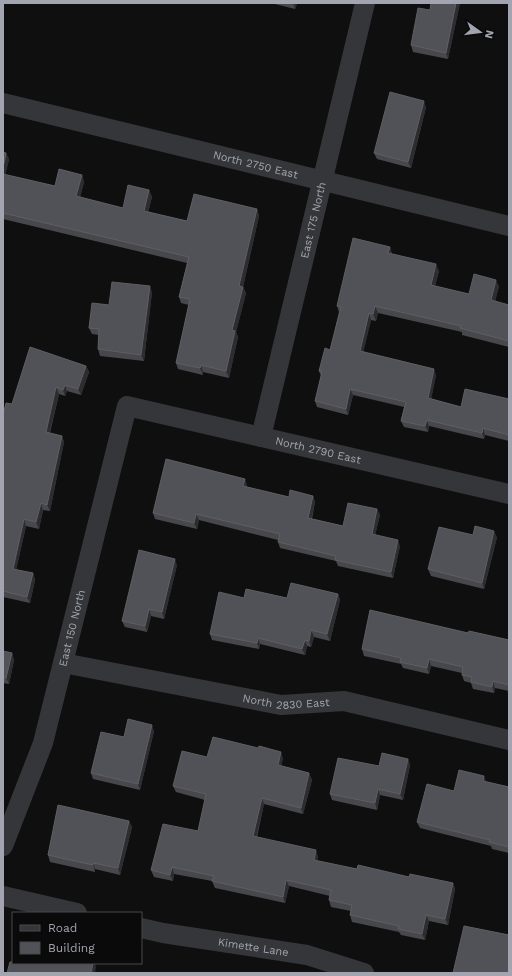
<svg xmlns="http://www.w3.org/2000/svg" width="512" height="976" font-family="'Work Sans',sans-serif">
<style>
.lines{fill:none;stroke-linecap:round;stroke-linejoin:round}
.minor{stroke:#353639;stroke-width:20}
.wall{fill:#48484c}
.shaded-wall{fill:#2d2d30}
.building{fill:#515257;stroke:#5e5f65}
.labels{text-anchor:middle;stroke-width:3;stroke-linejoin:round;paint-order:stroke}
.street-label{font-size:11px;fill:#a2a5af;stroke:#0a0a0b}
</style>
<rect width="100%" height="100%" fill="#0f0f10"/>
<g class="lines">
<g class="minor">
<path id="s1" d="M3,103L509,226"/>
<path id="s2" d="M261,437L365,3"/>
<path id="s3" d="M63,663L281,705L344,701L509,740"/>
<path id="s4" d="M3,846L43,743L127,406L509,494"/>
<path d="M3,896L77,913"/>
<path id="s5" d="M141,928L163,933L307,955L364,973"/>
</g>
</g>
<path class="wall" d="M271,3H297L295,9Z
M431,3H460L448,59L413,52L411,45L430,10Z
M426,107L411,168L377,159L374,153Z
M3,152L6,153L9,159L5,175L55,186L82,175L84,182L80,197L123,208L149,190L152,197L148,212L187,221L257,209L259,216L243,287L246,293L236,332L238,337L229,378L203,372V375L178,369L176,363L189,305L181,303L179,297L187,263L3,219Z
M390,247L392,254L439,271L435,286L469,294L499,286L495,301L509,305V347L462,335V332L378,313L376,321L371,320L363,352L436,375L431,399L461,407L509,399V441L485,435L484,439L429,426L428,432L404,427L401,421L404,407L353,395L348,415L317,407L315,401L321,376L319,371L330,350L339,312L337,306Z
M152,292L144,361L100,356L98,349L99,335L92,334L89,328L109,305Z
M86,366L89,372L81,395L67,391L65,396L59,394L50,433L62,436L64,442L50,511L43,510L39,529L26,526L16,570L33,573L35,580L30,603L3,597V415L12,404Z
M247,485V487L289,497L313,496L315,502L312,519L343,526L377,509L380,515L375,535L400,546L393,578L338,566L336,561L280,548L278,542V540L199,520L197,529L155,519L153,513Z
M497,537L484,589L431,576L428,569Z
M177,565L164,619L151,616L147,632L125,627L122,621Z
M338,594L340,600L330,641L314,637L311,647L307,646L305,655L260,644L259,649L212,640L210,634L244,598H287Z
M468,633L509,640V691L495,688L494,693L473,689L471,683L464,681L462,675V673L431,666L429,674L403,668L401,664L364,656L362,649Z
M3,651L12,653L14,660L9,684L3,683Z
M154,731L140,790L93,779L91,773L124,737Z
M207,757L283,758L281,766L309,773L312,780L303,814L264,804L257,837L318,856L317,861L357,869L453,883L455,889L448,925L429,921L425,940L401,935L399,932L352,922L350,915L351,911L331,907L329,900L330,896L289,886L285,903L215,888L212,881L174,874L173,881L154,877L151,870L198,831L205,800L176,792L173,786Z
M408,759L410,765L403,800L380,795L377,810L332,800L330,794L379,766Z
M486,782L509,787V853L492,849L491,846L420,828L417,822L454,791Z
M129,821L132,827L120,875L95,869V872L50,862L48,855Z"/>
<path class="shaded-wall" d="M293,3H297L295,9Z
M456,3H460L448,59L446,53Z
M424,101L426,107L411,168L408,162Z
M6,153L9,159L4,181L3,178V168Z
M82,175L84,182L79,203L76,196Z
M149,190L152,197L147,218L144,211Z
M257,209L259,216L243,287L246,293L236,332L238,337L229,378L226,371L239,286Z
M390,247L392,253L390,259L388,253Z
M436,264L439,271L433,292L431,285Z
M496,280L499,286L494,307L491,300Z
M150,286L152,292L144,361L141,355Z
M375,306L378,313L376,321L373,314Z
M369,313L371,320L362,358L360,351Z
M201,365L203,372V375L200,368Z
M86,366L89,372L81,395L78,389Z
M434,369L436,375L430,405L428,398Z
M65,385L67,391L65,396L63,390Z
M56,387L59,394L48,439L46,432Z
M350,389L353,395L348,415L346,409Z
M427,420L429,426L428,432L425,426Z
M483,428L485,435L484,439L482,433Z
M62,436L64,442L50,511L47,505Z
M245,479L247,485L246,492L243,486Z
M313,496L315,502L310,524L308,518Z
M41,503L43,510L39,529L36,522Z
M377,509L380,515L374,540L372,534Z
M196,514L199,520L197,529L194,523Z
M24,519L26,526L15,575L13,569Z
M494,531L497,537L484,589L482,583Z
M398,540L400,546L393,578L391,572Z
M175,559L177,565L164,619L162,612Z
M33,573L35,580L30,603L27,597Z
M338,594L340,600L330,641L327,634Z
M149,609L151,616L147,632L145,626Z
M311,630L314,637L311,647L309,641Z
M258,638L260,644L259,649L257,643Z
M305,640L307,646L305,655L302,649Z
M12,653L14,660L9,684L6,678Z
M429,659L431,666L429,674L427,668Z
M493,681L495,688L494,693L492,687Z
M152,725L154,731L140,790L138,784Z
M281,752L283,758L280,772L278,765Z
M408,759L410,765L403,800L400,794Z
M309,773L312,780L303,814L301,808Z
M484,776L487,783L483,781Z
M378,789L380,795L377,810L375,803Z
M262,798L264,804L255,842L253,836Z
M129,821L132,827L120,875L118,868Z
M316,850L318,856L316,866L314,860Z
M93,863L95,869V872L93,865Z
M172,867L174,874L173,881L170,875Z
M286,880L289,886L285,903L283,897Z
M453,883L455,889L448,925L445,919Z
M426,915L429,921L425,940L422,934Z
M93,963H95L96,967L95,973H91Z"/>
<path class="building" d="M431,3H456L446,53L411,45L418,8L430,10Z
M390,92L424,101L408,162L374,153Z
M3,152L6,153L3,168Z
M59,169L82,175L76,196L123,208L128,185L149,190L144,211L187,221L194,194L257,209L239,286L243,287L232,330L235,331L226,371L201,365L200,368L176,363L190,299L179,297L189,257L3,213V174L55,186Z
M353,238L390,247L388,253L436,264L431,285L469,294L474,274L496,280L491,300L509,305V341L460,328L461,326L375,306L373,314L369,313L360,351L434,369L428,398L461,407L465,389L509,399V435L483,428L482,433L427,420L425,426L401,421L406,402L350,389L346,409L315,401L322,372L319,371L325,348L330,350L341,307L337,306Z
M112,282L150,286L141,355L98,349L99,329L89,328L92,303L109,305Z
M30,347L86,366L78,389L65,385L63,390L56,387L46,432L62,436L47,505L41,503L36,522L24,519L13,569L33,573L27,597L3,591V415L6,403L12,404Z
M166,459L245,479L243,486L289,497L290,490L313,496L308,518L343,526L348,503L377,509L372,534L398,540L391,572L335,560L336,556L278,542L280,534L196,514L194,523L153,513Z
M475,526L494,531L482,583L428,569L439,527L473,535Z
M139,550L175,559L162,612L149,609L145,626L122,621Z
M291,583L338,594L327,634L311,630L309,641L305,640L302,649L258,638L257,643L210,634L219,592L244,598L246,589L287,598Z
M370,610L468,633L469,631L509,640V685L493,681L492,687L471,682L472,677L462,675L463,667L429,659L427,668L400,662L401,658L362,649Z
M3,651L12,653L6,678L3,677Z
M128,719L152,725L138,784L91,773L101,732L124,737Z
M213,737L258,748L259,746L281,752L278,765L309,773L301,808L262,798L253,836L316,850L314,860L357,869L358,865L409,877L410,874L453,883L445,919L426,915L422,934L398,929L399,926L350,915L352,905L329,900L331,890L286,880L283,897L212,881L214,876L172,867L170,875L151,870L163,824L198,831L206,794L173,786L182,751L207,757Z
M382,753L408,759L400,794L378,789L375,803L330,794L338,758L379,766Z
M459,770L484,776L483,781L509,787V847L489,842L490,840L417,822L427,784L454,791Z
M58,805L129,821L118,868L93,863V865L48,855Z
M464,926L509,935V967L508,973H453Z
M10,962H13V963L21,964L22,963H93L91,973H7Z"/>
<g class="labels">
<g class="street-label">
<text dy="4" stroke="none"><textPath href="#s1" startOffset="260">North 2750 East</textPath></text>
<text dy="4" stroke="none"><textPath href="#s2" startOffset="223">East 175 North</textPath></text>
<text dy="4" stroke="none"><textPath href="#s4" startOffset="654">North 2790 East</textPath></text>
<text dy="4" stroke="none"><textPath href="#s4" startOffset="229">East 150 North</textPath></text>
<text dy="4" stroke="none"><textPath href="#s3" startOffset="227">North 2830 East</textPath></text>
<text dy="4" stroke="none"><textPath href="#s5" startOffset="114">Kimette Lane</textPath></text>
</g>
</g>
<rect width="512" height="976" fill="none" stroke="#a2a5af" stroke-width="8"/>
<rect x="12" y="912" width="130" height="52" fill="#0a0a0b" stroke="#47484d"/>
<rect x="20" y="925" width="20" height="6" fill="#353639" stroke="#47484d"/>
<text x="48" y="932" font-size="12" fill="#a2a5af">Road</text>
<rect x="20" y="942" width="20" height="12" fill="#515257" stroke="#47484d"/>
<text x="48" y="952" font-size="12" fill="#a2a5af">Building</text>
<g transform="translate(480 32) rotate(104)" stroke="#0a0a0b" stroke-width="3" paint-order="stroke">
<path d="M0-3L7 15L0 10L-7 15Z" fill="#a2a5af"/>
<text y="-6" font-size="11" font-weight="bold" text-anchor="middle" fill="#a2a5af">N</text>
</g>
</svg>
